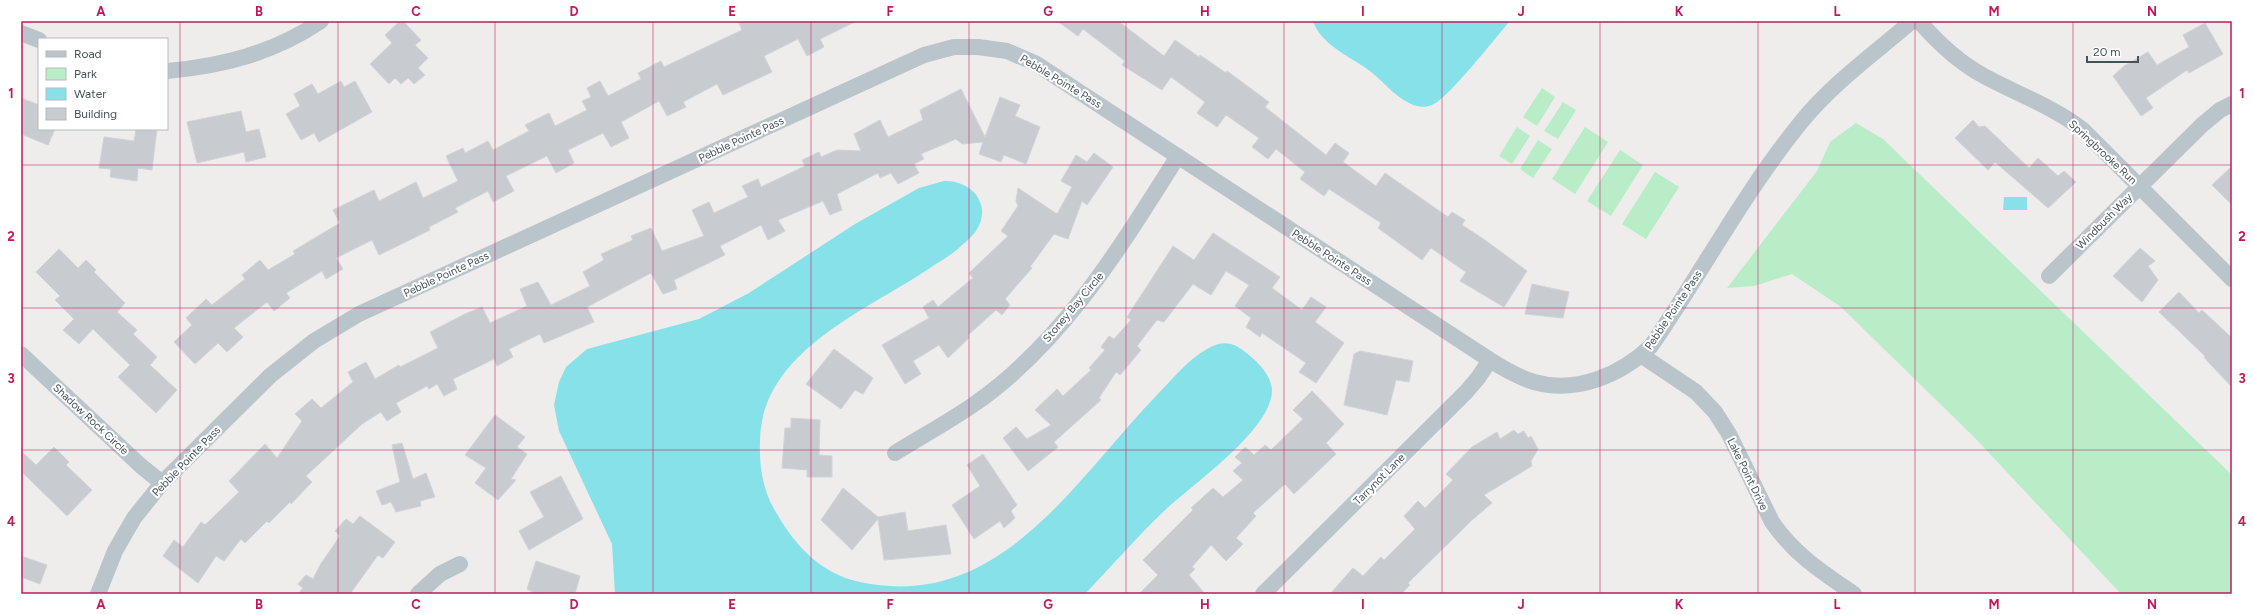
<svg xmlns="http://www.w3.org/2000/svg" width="2253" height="615" font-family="Figtree,sans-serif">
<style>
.green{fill:#b9edc7}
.water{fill:#87e1e9}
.building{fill:#c8ccd1;stroke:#d0d3d8}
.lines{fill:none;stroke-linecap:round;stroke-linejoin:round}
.minor{stroke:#bac5cb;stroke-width:16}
.grid{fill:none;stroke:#c2185b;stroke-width:1;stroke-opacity:0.55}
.labels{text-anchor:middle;stroke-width:4;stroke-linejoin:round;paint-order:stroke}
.street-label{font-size:11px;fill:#455259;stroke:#fff}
.neatline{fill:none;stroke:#c2185b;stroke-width:1.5}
.grid-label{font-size:13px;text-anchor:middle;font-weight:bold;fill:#c2185b}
</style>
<rect width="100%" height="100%" fill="#efecec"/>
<path class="green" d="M1542,88L1555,97L1537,126L1523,117Z
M1563,102L1576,110L1558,139L1544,131Z
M1856,123L1883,139L2232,475V594H2121L1975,438L1841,307L1792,274L1754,286L1727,288L1817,171L1830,142Z
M1517,127L1530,136L1512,164L1499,156Z
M1585,127L1608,142L1575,194L1552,179Z
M1538,140L1552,149L1533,178L1520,169Z
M1620,150L1643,165L1611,216L1587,201Z
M1655,172L1679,187L1646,239L1622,224Z"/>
<path class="water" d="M1313,21H1510C1496,37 1448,99 1432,105C1425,108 1417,107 1411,104C1393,96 1382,79 1366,68C1348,56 1320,43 1313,21Z
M944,181C972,180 993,205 976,231C972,236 966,242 961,246C953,254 942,260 933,266C869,310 761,350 760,441C759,467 763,492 777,514C796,547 822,574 860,582C999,612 1074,481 1156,396C1172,380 1187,360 1207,349C1221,341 1232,341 1245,352C1256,360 1272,375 1272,391C1271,431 1190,486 1162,513C1135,539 1111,567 1085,594H615L612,544L559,431L554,405L559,382L566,367L587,349L699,319L749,293L855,224L919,188Z
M2004,197H2027V210H2003Z"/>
<path class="building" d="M400,21H403L421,40L415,45L428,58L418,68L425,75L414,84L408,78L401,84L395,78L389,84L370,64L392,43L385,35Z
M738,21H857L820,39L824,47L807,56L798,39L764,56L772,72L723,95L717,84L683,102L686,107L667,116L659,101L621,122L629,138L611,147L603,133L568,150L574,163L556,173L547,156L506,176L514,191L493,202L488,191L455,208L458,212L429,227L430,230L379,255L372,240L336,258L343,269L326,279L322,271L286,293L290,298L274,311L267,302L234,328L243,337L227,352L218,343L195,364L174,342L192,325L186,318L206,299L212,305L245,279L242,275L260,260L268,270L295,254L293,251L340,223L333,210L374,190L379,201L416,182L423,198L458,181L446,156L463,148L465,153L488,141L493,150L529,131L525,125L549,113L555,126L587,110L582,101L591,97L587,88L600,81L608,96L641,79L638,73L661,61L664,67L742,30Z
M1057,21H1118L1164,56L1175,40L1199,57L1200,55L1226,73L1227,71L1269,102L1265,107L1326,155L1335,143L1349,153L1343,162L1376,186L1385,173L1448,217L1452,212L1465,220L1462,225L1485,240L1527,271L1504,307L1460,281L1466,272L1431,248L1422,260L1378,228L1381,223L1329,189L1324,196L1300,179L1305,172L1276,149L1268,159L1252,147L1259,138L1226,115L1217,127L1197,113L1205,102L1171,77L1162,90L1122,65L1125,61L1083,29L1078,36Z
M2205,23L2223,54L2189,73L2187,70L2146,98L2153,108L2141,116L2113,76L2124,66L2148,52L2157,65L2189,47L2183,35Z
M341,81L344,87L355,81L372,112L319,142L314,133L301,140L286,114L300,106L294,94L312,84L318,94Z
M961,89L985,137L1000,97L1020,105L1015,116L1040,127L1026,164L1004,155L1001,162L979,154L983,142L962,144L956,139L921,154L924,159L914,164L919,173L898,184L891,173L880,178L878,173L837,194L842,210L830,215L823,201L778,220L785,231L768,240L761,225L720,246L725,255L674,280L677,289L663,294L651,273L587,307L594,322L544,343L540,334L509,349L513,357L497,366L494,359L453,379L457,389L444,396L437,384L429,389L427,386L396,403L401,412L387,421L381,412L362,424L306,476L312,482L291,504L290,502L269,523L267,521L245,543L241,539L224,561L216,556L198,583L163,556L174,540L183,547L201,522L205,525L239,492L229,481L265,444L277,458L302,421L295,414L312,399L321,408L353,382L348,372L366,362L375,379L399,365L400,367L438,348L430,332L465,314L482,307L490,323L527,306L520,289L538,282L551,305L590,286L583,272L604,260L601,254L633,240L631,236L651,228L662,251L704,236L692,210L709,202L714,213L748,197L742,186L758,179L761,187L805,166L802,160L819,152L821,157L837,150L861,151L854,134L880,120L888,137L923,120L920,110Z
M21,98L39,105V129H55L48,145L21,134Z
M241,111L246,132L259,129L266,157L246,162L244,152L197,163L187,122Z
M1973,120L1979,127L1985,126L2029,168L2038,158L2058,176L2064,171L2076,182L2048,208L1995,162L1988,170L1955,138Z
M136,129H157L152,170L138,168L137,181L110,177L111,169L99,168L104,137L134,141Z
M1094,153L1113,167L1087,205L1082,201L1068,239L1054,234L1030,267L1032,268L1005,299L1010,305L1002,315L996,310L968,335L969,338L948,358L939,345L913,361L921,374L905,384L882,345L929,318L923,307L933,300L938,307L973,278L969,273L1008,236L1001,231L1018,206L1016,201L1018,188L1057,214L1072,187L1061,181L1076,155L1087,162Z
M2232,166V205L2212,185Z
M1213,233L1280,277L1272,288L1302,310L1311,297L1326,307L1315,322L1344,343L1316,383L1299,372L1306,363L1262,333L1260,337L1246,327L1251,318L1235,306L1249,285L1226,271L1211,295L1193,284L1164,322L1157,320L1137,346L1141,350L1120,375L1116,372L1099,398L1101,400L1054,442L1058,447L1028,471L1003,438L1016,427L1027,439L1051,425L1035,410L1057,389L1063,396L1091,370L1089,368L1105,350L1101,347L1109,336L1114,339L1131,320L1127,317L1173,246L1194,260Z
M2140,248L2155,261L2148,266L2158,280L2142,302L2113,276Z
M59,249L78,268L86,260L96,270L94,272L125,303L117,312L137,330L133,334L157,357L150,365L177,390L156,413L118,377L130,365L93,329L79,344L63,330L74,319L55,300L60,296L36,272Z
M1532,284L1569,292L1563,318L1525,314Z
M2179,292L2199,313L2202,310L2232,338V387L2210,364L2204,357L2205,356L2159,312Z
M834,349L873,378L863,394L855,390L841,409L806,384Z
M1360,351L1413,361L1409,382L1396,380L1387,415L1344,405L1354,354Z
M1312,391L1344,424L1326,443L1336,454L1294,494L1285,484L1253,513L1256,516L1236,538L1243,544L1226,561L1211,545L1192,567L1195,569L1189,575L1205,594H1139L1158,575L1143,560L1193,510L1191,508L1213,488L1223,497L1243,480L1233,471L1242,463L1235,457L1245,447L1254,455L1265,445L1271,450L1303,419L1293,410Z
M495,415L525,437L517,447L527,454L511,479L516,480L498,500L475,483L486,468L465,455Z
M791,418L820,420L819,455L832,456V477H807V470L782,468L785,428H791Z
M1514,430L1518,434L1524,431L1528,438L1531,436L1538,449L1531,461L1532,466L1484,495L1492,503L1471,521L1408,583L1410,585L1401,594H1330L1353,568L1363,576L1381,557L1384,560L1415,529L1404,516L1418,501L1425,508L1453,480L1446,474L1472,447L1497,432L1500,439Z
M402,443L413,479L426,473L435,497L420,501L421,506L396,512L391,502L382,505L376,491L400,482L392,445Z
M54,447L69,462L66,465L92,490L67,516L21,471V451L36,465Z
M983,454L1017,505L1011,511L1015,518L1004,528L1000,521L974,539L952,505L980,486L967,465Z
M561,476L583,519L529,550L519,531L544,517L530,492Z
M843,488L878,517L905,512L908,531L946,525L951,554L884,560L878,519L852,550L821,520Z
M360,516L395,542L383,558L378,555L350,594H298L303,588L298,584L306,575L313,579L320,565L340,536L335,531L346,519L353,524Z
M21,556L47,565L40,584L21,577Z
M536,561L580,576L575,594H536L527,589Z"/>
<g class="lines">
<path class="minor" d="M1919,21C1938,43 1958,62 1984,76C2017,94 2054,107 2083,130L2232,279
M21,33L39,40
M167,71C223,66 274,53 321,21
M2049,276L2202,125L2220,110L2232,104
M21,354L141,466L162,483
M1641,355L1696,392L1715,412L1729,434L1772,522C1795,555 1822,572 1854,594
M895,453C921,437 948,422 973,405C1063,343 1121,246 1178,156
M98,594L115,551L134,518L162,483L271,375L314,341L359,314L924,55L954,47H978L1007,51L1035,63L1490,360C1504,369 1518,377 1534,382C1576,394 1621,375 1651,346C1702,272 1745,191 1802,121C1833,83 1875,53 1912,21
M418,594L440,574L460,564
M1263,594L1466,392L1478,378L1490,360"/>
</g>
<path class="grid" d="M180,21V594M338,21V594M495,21V594M653,21V594M811,21V594M969,21V594M1126,21V594M1284,21V594M1442,21V594M1600,21V594M1758,21V594M1915,21V594M2073,21V594M21,165H2232M21,308H2232M21,450H2232"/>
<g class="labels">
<g class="street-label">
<text transform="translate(1061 81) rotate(31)" y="4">Pebble Pointe Pass</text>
<text transform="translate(741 139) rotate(-25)" y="4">Pebble Pointe Pass</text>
<text transform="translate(2103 152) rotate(43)" y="4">Springbrooke Run</text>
<text transform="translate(2104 221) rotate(-45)" y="4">Windbush Way</text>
<text transform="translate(1332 257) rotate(33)" y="4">Pebble Pointe Pass</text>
<text transform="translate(446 274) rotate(-25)" y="4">Pebble Pointe Pass</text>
<text transform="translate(1073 307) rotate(-50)" y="4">Stoney Bay Circle</text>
<text transform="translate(1673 310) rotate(-56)" y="4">Pebble Pointe Pass</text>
<text transform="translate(91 419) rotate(43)" y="4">Shadow Rock Circle</text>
<text transform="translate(186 461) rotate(-46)" y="4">Pebble Pointe Pass</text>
<text transform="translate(1748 474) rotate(64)" y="4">Lake Point Drive</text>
<text transform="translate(1379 479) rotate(-45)" y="4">Tarrynot Lane</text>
</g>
</g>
<rect width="2253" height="615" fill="none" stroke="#ffffff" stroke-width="44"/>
<rect x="38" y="38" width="130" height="92" fill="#ffffff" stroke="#b5babd"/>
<rect x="46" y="51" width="20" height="6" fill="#bac5cb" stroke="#b5babd"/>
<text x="74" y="58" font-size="12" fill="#455259">Road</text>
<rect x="46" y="68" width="20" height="12" fill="#b9edc7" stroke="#b5babd"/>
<text x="74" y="78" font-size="12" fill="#455259">Park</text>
<rect x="46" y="88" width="20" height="12" fill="#87e1e9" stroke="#b5babd"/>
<text x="74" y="98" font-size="12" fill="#455259">Water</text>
<rect x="46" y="108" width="20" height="12" fill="#c8ccd1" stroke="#b5babd"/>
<text x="74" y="118" font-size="12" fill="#455259">Building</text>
<path d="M2087 56v6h51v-6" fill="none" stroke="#455259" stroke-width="2"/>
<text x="2093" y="56" font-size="12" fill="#455259" stroke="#ffffff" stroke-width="3" paint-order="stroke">20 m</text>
<rect x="22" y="22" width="2209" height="571" class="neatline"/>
<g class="grid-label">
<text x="101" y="16">A</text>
<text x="259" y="16">B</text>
<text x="416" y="16">C</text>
<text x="574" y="16">D</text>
<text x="732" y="16">E</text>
<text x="890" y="16">F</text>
<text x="1048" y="16">G</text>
<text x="1205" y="16">H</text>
<text x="1363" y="16">I</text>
<text x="1521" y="16">J</text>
<text x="1679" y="16">K</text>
<text x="1837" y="16">L</text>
<text x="1994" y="16">M</text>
<text x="2152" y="16">N</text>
<text x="11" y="98">1</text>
<text x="2242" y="98">1</text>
<text x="11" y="241">2</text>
<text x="2242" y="241">2</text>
<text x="11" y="383">3</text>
<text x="2242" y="383">3</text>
<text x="11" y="526">4</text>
<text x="2242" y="526">4</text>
<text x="101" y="609">A</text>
<text x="259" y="609">B</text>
<text x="416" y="609">C</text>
<text x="574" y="609">D</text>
<text x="732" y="609">E</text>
<text x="890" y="609">F</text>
<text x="1048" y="609">G</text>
<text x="1205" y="609">H</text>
<text x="1363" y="609">I</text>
<text x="1521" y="609">J</text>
<text x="1679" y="609">K</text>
<text x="1837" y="609">L</text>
<text x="1994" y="609">M</text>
<text x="2152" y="609">N</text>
</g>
</svg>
